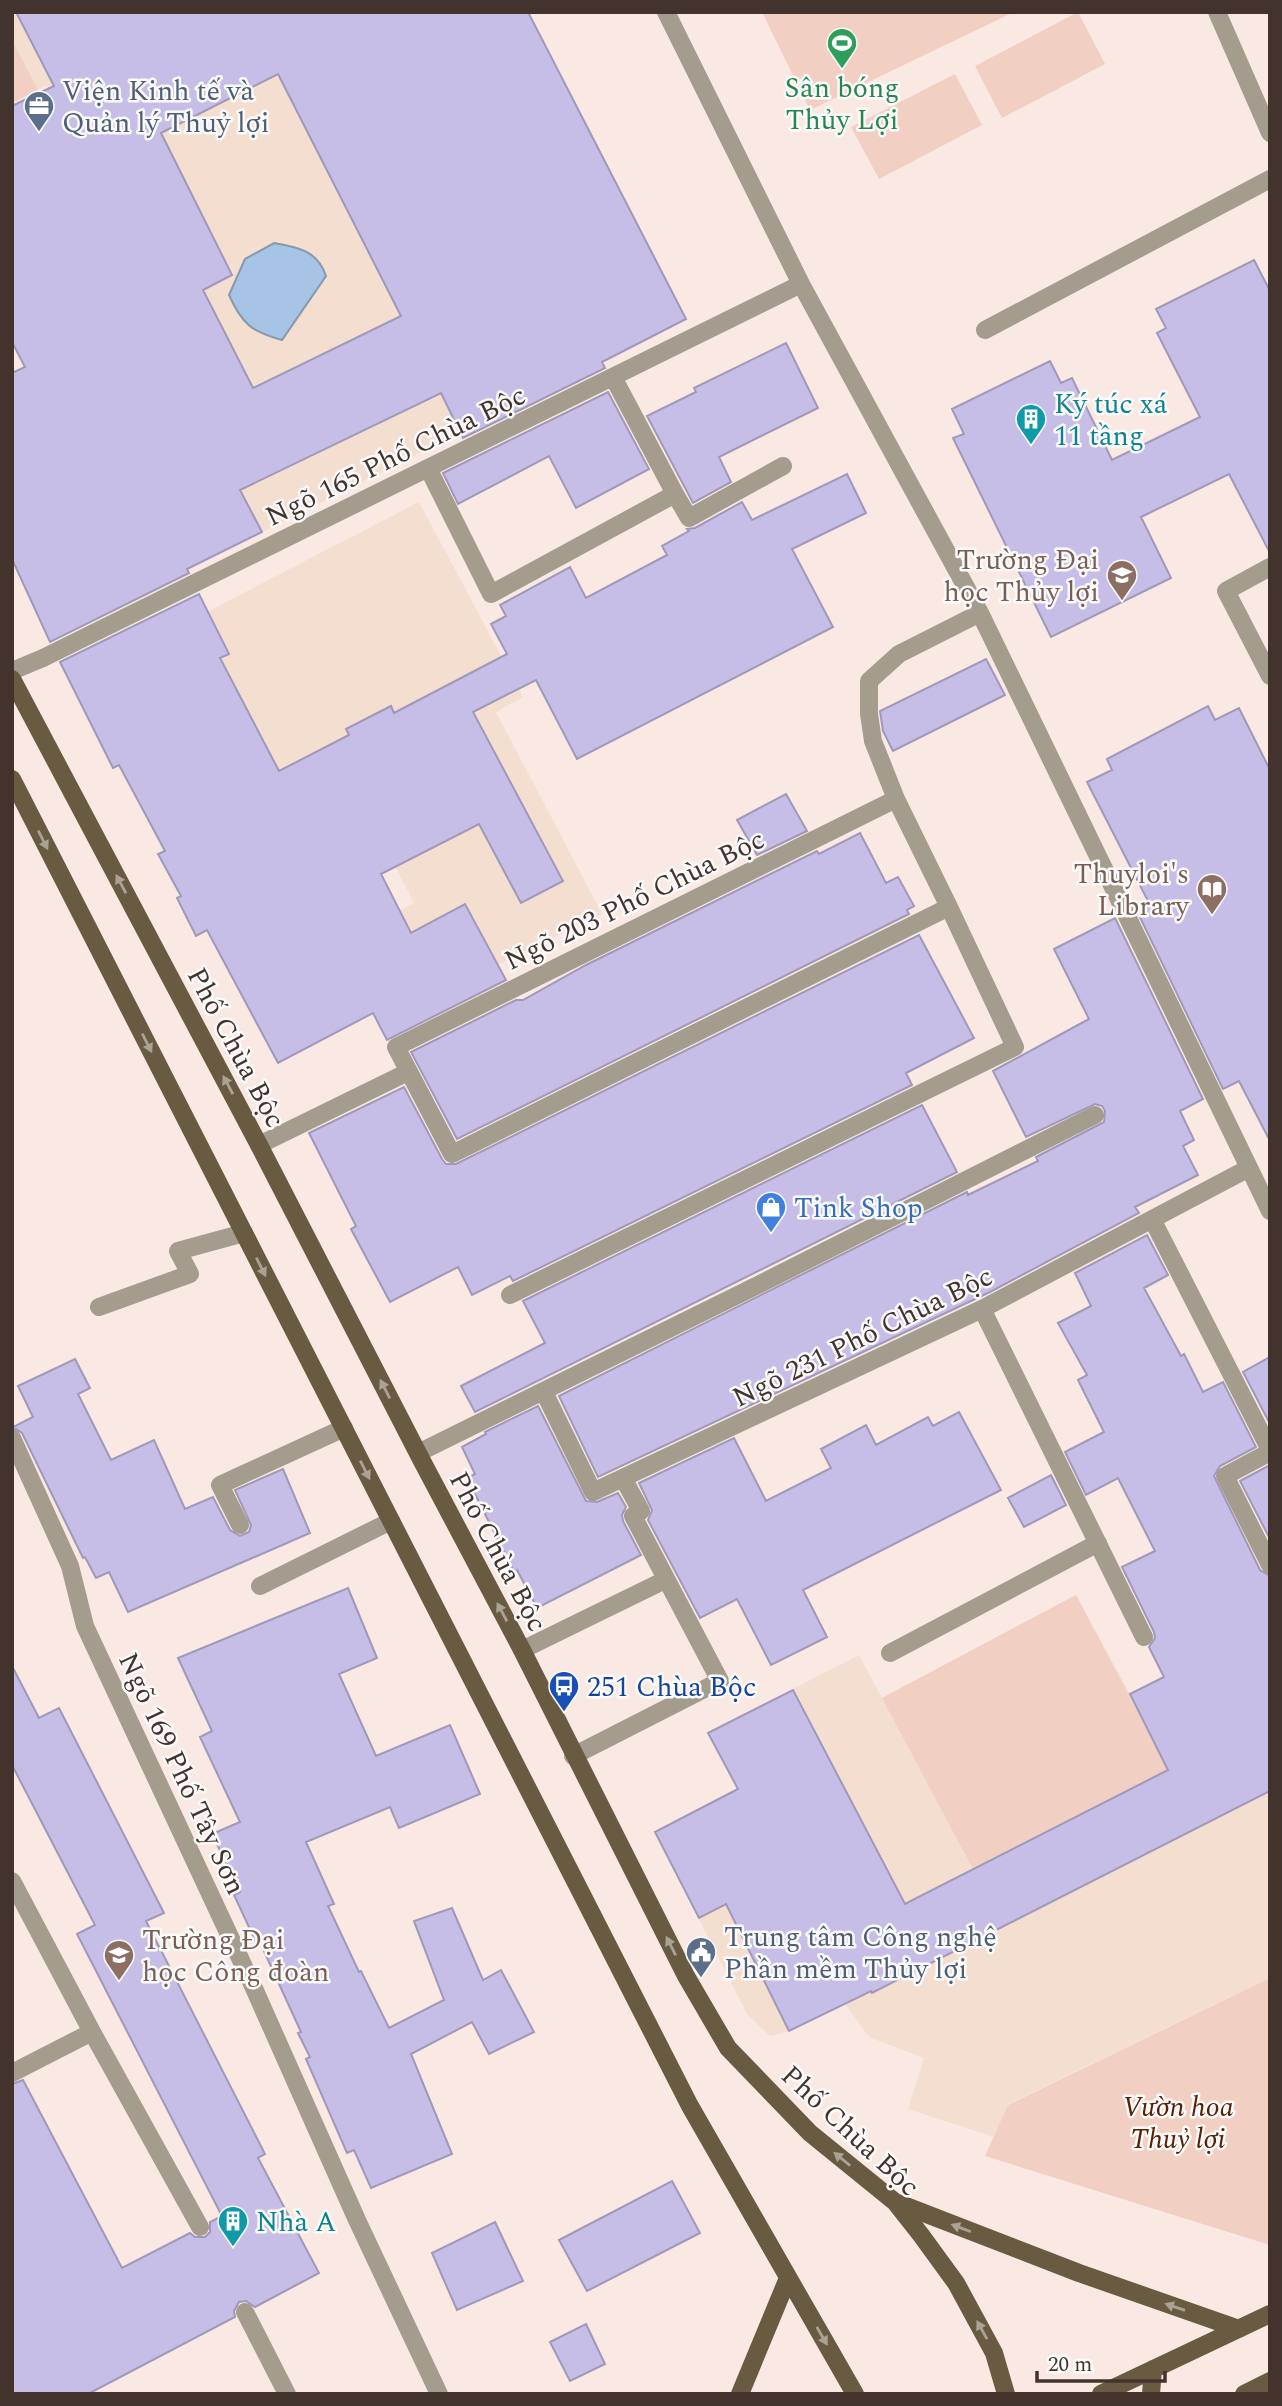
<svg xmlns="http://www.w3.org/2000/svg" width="1282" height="2406" font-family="Spectral,serif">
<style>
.commercial{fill:#f3ded0}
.green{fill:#f1cfc2}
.water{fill:#a5c4e6;stroke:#8898ae;stroke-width:2}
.building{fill:#c7bee7;stroke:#a098ba;stroke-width:2;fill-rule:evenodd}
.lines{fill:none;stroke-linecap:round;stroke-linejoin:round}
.lane{stroke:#a49d8e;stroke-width:18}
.street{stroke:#a49d8e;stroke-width:18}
.primary{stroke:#685b41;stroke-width:18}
.oneway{fill:#aaa394}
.labels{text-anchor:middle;stroke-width:5;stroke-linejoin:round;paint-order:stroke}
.leisure-label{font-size:28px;fill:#27864d;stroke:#fafafa}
.service-label{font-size:28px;fill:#4e5e75;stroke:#fafafa;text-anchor:start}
.culture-label{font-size:28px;fill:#0d838f;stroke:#fafafa;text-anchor:start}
.street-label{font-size:28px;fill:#43332d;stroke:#fafafa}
.education-label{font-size:28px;fill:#785e54;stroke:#fafafa;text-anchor:end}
.shop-label{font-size:28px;fill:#366cbe;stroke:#fafafa;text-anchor:start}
.transit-label{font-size:28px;fill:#164399;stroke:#fafafa;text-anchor:start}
.park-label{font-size:28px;font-style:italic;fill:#572005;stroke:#fafafa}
</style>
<rect width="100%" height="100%" fill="#f9e9e2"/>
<path class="commercial" d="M12,12H528L686,319L139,594L12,342L84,161L47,85L12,103Z
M419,502L523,697L496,712L602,914L498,965L337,943L414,903L362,802L273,848L202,602L207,612Z
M1076,1595L1130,1694L1193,1662L1270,1796V1978L1008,2104L994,2137L908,2109L924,2058L869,2037L845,2004L789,2031L770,2036L747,2014L655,1832L737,1789L708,1733L859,1655L882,1698Z"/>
<path class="green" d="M762,12H1014L810,110Z
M1078,12L1105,64L1002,118L975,66Z
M12,40L38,90L12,103Z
M955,74L982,125L879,179L851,127Z
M1076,1595L1168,1770L973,1869L882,1698Z
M1270,1978V2245L985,2156L1008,2105Z"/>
<path class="water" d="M274,243C298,247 318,251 326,276L282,340C252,332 242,324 229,295L245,259Z"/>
<path class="building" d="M16,12H528L686,319L602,362L605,368L463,438L441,393L240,490L262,532L187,569L189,573L50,642L12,559V373L25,367L12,342V106L54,86ZM278,74L401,316L253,388L203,290L232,275L161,133Z
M1254,260L1270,291V553L1229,474L1141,517L1171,578L1051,637L953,438L964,434L952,409L1050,361L1061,383L1072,378L1112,460L1200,417L1157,333L1166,328L1156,309Z
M786,343L818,408L719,457L731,482L693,503L647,416L696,392L694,388Z
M608,392L649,469L576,508L549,456L458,504L443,473Z
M847,474L866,513L792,549L833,627L577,759L536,680L473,712L563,881L521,903L479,824L381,874L411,933L465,904L506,980L387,1040L373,1013L278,1063L207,930L196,936L177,898L181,896L158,854L165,851L119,765L113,768L60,662L199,594L229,654L220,658L279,771L349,735L346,729L391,706L394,713L507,654L491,624L506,616L500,605L570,567L586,598L667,555L662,546L689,531L687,529L695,528L742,502L752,520Z
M986,659L1005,695L893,751L883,731L880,711Z
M1208,706L1215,720L1239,708L1270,770V1141L1239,1081L1223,1089L1135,907L1148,901L1087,782L1112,770L1107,759Z
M786,794L807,831L757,855L737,820Z
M860,833L886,883L898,877L914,906L907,910L909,914L457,1139L411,1052L516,1000H523L586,965L817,851L819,854Z
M1115,918L1203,1099L1180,1111L1194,1140L1183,1146L1198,1175L1135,1207L1139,1213L990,1292L598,1477L559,1396L967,1192L968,1195L1038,1161L1036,1157L1104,1122L1105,1111L1102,1106L1095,1104L1026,1137L993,1071L1089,1019L1054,949Z
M919,935L974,1038L906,1073L912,1085L513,1281L510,1276L472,1295L458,1267L390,1302L351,1229L356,1226L309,1133L404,1087L442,1159L446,1164H456Z
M922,1105L957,1172L475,1412L461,1386L545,1343L523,1301Z
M1147,1235L1168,1275L1144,1288L1181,1356L1184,1354L1203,1392L1223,1382L1256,1447L1220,1466L1214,1476L1260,1570L1270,1576V1791L872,1993L871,1991L789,2031L726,1904L699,1918L655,1832L738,1789L708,1733L793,1690L905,1904L1168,1770L1130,1694L1164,1677L1149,1647L1155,1638L1154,1632L1122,1567L1155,1551L1118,1478L1086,1495L1065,1452L1104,1432L1078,1380L1087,1375L1058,1323L1091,1306L1075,1273Z
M1270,1357V1424L1243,1372Z
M75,1359L90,1388L78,1394L111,1460L154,1440L185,1509L213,1497L230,1530L240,1536L249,1532L251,1525L235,1490L283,1469L310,1533L128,1612L109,1572L96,1578L85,1557L83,1558L22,1433L13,1427L33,1417L18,1386Z
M538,1406L586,1501L597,1502L618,1493L626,1507L622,1515L623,1521L641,1555L537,1608L517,1570L514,1572L467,1478L475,1474L462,1447L486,1434L485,1432Z
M959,1412L1001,1490L803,1590L827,1637L771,1665L737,1599L700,1618L648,1520L652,1510L639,1483L734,1438L766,1501L831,1468L821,1449L866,1425L876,1445L928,1417L933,1426Z
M1270,1465V1539L1240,1481Z
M1051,1475L1066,1505L1024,1527L1008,1498Z
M348,1588L377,1658L339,1674L376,1756L450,1725L480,1794L399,1828L390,1807L306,1842L334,1904L328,1906L359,1972L361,1971L389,2028L444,2000L414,1921L452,1908L483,1980L501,1970L534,2032L489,2054L472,2022L411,2054L452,2154L371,2188L354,2150L347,2153L306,2059L310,2057L298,2033L301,2032L258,1938L255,1940L234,1895L240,1892L212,1834L240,1822L200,1737L212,1731L178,1658Z
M12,1666L39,1718L59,1708L164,1913L146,1921L265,2154L258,2158L319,2273L255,2307L246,2301L239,2302L234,2311L235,2317L88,2394H12V2084L23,2080L122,2268L190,2233L195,2237H205L210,2232V2222L222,2216L77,1934L95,1925L12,1765Z
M672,2181L700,2233L587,2291L559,2240Z
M495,2222L523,2281L457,2310L432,2253Z
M586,2324L605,2364L570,2381L550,2342Z"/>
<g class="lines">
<path class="lane" d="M666,12L801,284L980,613L1270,1211
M1217,12L1270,133
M985,330L1270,179
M428,468L491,594L675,494L613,377
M675,494L689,518L783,466
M1270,567L1226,591L1270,676
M43,658L801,284
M896,799L396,1047L452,1154L949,907
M259,1145L408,1072
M1152,1219L1270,1450
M510,1295L1015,1047L949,907L896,799L873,741L869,714V681L899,654L980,613
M99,1307L190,1274L178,1251L244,1233
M982,1309L1144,1637
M544,1392L593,1492L982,1309L1249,1168
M12,1438L70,1566L85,1626L253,1986L357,2220L439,2394
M1270,1452L1225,1476L1270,1565
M418,1453L758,1285L1095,1115
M240,1525L220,1485L344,1428
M260,1586L391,1521
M522,1650L665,1580
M890,1653L1098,1543
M573,1756L720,1681L633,1516L641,1511L623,1478
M12,1881L92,2032L200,2227
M12,2073L92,2032
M245,2312L287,2394"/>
<path class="street" d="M12,671L43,658"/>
<path class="primary" d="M12,679L259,1145L422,1461L522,1650L686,1976L728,2048L810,2133L895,2202L921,2235L956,2283L994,2353L1006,2394
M12,779L690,2106L855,2394
M898,2203L1079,2273L1239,2329
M740,2394L788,2278
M1101,2394L1270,2314
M1151,2394L1153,2369
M1244,2394L1270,2381"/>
</g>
<defs><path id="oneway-solid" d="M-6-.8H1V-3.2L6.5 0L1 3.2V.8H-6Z" transform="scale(1.75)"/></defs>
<g class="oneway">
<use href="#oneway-solid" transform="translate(43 840) rotate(63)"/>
<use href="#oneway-solid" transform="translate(121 884) rotate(-118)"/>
<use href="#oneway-solid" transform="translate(147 1043) rotate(63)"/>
<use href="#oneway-solid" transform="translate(228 1085) rotate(-118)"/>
<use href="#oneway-solid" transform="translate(261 1267) rotate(63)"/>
<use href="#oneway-solid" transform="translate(385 1389) rotate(-117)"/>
<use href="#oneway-solid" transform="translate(365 1470) rotate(63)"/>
<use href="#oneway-solid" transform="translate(502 1612) rotate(-118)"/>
<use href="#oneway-solid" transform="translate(671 1946) rotate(-117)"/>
<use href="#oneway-solid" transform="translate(842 2159) rotate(-141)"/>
<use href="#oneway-solid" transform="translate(961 2228) rotate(-159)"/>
<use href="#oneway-solid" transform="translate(1175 2307) rotate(-161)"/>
<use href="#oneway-solid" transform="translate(982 2330) rotate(-119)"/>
<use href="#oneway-solid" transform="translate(822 2336) rotate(60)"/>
</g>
<defs>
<g id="stadium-pin" transform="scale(1.575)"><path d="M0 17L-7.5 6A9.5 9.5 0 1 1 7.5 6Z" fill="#2e9e5b" stroke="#fafafa"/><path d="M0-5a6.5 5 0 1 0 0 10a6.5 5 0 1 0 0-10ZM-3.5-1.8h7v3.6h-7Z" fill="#fff"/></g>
<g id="office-pin" transform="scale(1.575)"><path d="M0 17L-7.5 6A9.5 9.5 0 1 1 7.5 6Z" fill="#5c6f8a" stroke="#fafafa"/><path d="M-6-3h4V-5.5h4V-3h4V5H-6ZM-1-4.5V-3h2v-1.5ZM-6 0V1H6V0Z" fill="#fff"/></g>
<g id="building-pin" transform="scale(1.575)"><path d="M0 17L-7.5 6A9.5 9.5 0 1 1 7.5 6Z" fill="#0f9aa8" stroke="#fafafa"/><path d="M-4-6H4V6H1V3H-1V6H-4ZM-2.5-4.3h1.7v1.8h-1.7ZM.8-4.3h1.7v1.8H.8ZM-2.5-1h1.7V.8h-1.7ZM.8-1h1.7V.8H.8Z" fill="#fff"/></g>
<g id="university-pin" transform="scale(1.575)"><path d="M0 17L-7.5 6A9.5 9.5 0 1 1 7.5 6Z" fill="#8d6e63" stroke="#fafafa"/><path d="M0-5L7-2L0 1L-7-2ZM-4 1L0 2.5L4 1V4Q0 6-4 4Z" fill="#fff"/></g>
<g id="library-pin" transform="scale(1.575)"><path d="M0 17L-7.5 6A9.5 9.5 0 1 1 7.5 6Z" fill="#8d6e63" stroke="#fafafa"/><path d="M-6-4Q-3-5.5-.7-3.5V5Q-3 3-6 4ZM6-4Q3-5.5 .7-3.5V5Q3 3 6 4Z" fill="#fff"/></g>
<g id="shop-pin" transform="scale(1.575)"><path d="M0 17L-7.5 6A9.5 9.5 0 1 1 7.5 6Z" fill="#3f7fe0" stroke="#fafafa"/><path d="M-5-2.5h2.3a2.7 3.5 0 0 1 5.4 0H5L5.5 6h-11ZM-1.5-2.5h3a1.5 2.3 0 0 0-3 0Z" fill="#fff"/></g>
<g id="bus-pin" transform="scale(1.575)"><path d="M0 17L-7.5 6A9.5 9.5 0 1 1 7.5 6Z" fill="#1a4fb4" stroke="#fafafa"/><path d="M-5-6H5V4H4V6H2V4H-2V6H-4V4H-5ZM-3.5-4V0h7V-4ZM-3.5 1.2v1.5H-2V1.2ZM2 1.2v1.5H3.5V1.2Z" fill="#fff"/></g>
<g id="civic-pin" transform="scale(1.575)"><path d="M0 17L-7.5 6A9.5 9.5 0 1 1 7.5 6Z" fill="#5c6f8a" stroke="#fafafa"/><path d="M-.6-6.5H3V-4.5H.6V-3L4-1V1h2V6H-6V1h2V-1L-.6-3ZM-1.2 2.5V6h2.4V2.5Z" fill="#fff"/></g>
</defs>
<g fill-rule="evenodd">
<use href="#stadium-pin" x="842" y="43"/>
<use href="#office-pin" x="39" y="106"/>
<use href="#building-pin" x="1031" y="419"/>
<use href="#university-pin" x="1122" y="575"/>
<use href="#library-pin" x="1212" y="889"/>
<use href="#shop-pin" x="771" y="1207"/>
<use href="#bus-pin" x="564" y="1686"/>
<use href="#civic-pin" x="701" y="1952"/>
<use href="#university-pin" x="119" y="1955"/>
<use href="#building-pin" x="233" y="2221"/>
</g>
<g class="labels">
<g class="leisure-label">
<text x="842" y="97">Sân bóng<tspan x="842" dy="32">Thủy Lợi</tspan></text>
</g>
<g class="service-label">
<text x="62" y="100">Viện Kinh tế và<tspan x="62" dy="32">Quản lý Thuỷ lợi</tspan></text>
<text x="724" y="1946">Trung tâm Công nghệ<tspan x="724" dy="32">Phần mềm Thủy lợi</tspan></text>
</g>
<g class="culture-label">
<text x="1054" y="413">Ký túc xá<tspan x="1054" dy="32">11 tầng</tspan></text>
<text x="256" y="2231">Nhà A</text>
</g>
<g class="street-label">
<text transform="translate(395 455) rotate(-26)" y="10">Ngõ 165 Phố Chùa Bộc</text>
<text transform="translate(634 899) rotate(-26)" y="10">Ngõ 203 Phố Chùa Bộc</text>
<text transform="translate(237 1047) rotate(62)" y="10">Phố Chùa Bộc</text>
<text transform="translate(862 1336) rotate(-26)" y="10">Ngõ 231 Phố Chùa Bộc</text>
<text transform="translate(499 1551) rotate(62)" y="10">Phố Chùa Bộc</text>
<text transform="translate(183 1773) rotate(65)" y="10">Ngõ 169 Phố Tây Sơn</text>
<text transform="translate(851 2130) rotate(43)" y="10">Phố Chùa Bộc</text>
</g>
<g class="education-label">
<text x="1099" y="569">Trường Đại<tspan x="1099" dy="32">học Thủy lợi</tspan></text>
<text x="1189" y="883">Thuyloi's<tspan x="1189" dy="32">Library</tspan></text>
<text x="142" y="1949" text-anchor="start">Trường Đại<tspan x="142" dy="32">học Công đoàn</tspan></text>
</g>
<g class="shop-label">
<text x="794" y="1217">Tink Shop</text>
</g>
<g class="transit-label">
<text x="587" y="1696">251 Chùa Bộc</text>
</g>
<g class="park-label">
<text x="1178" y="2116">Vườn hoa<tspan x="1178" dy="32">Thuỷ lợi</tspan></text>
</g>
</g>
<rect width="1282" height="2406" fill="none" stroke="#43332d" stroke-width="28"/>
<path d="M1037 2371v10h128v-10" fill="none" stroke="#43332d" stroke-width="3.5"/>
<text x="1048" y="2371" font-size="21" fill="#43332d" stroke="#fafafa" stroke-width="5" paint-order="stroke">20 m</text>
</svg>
